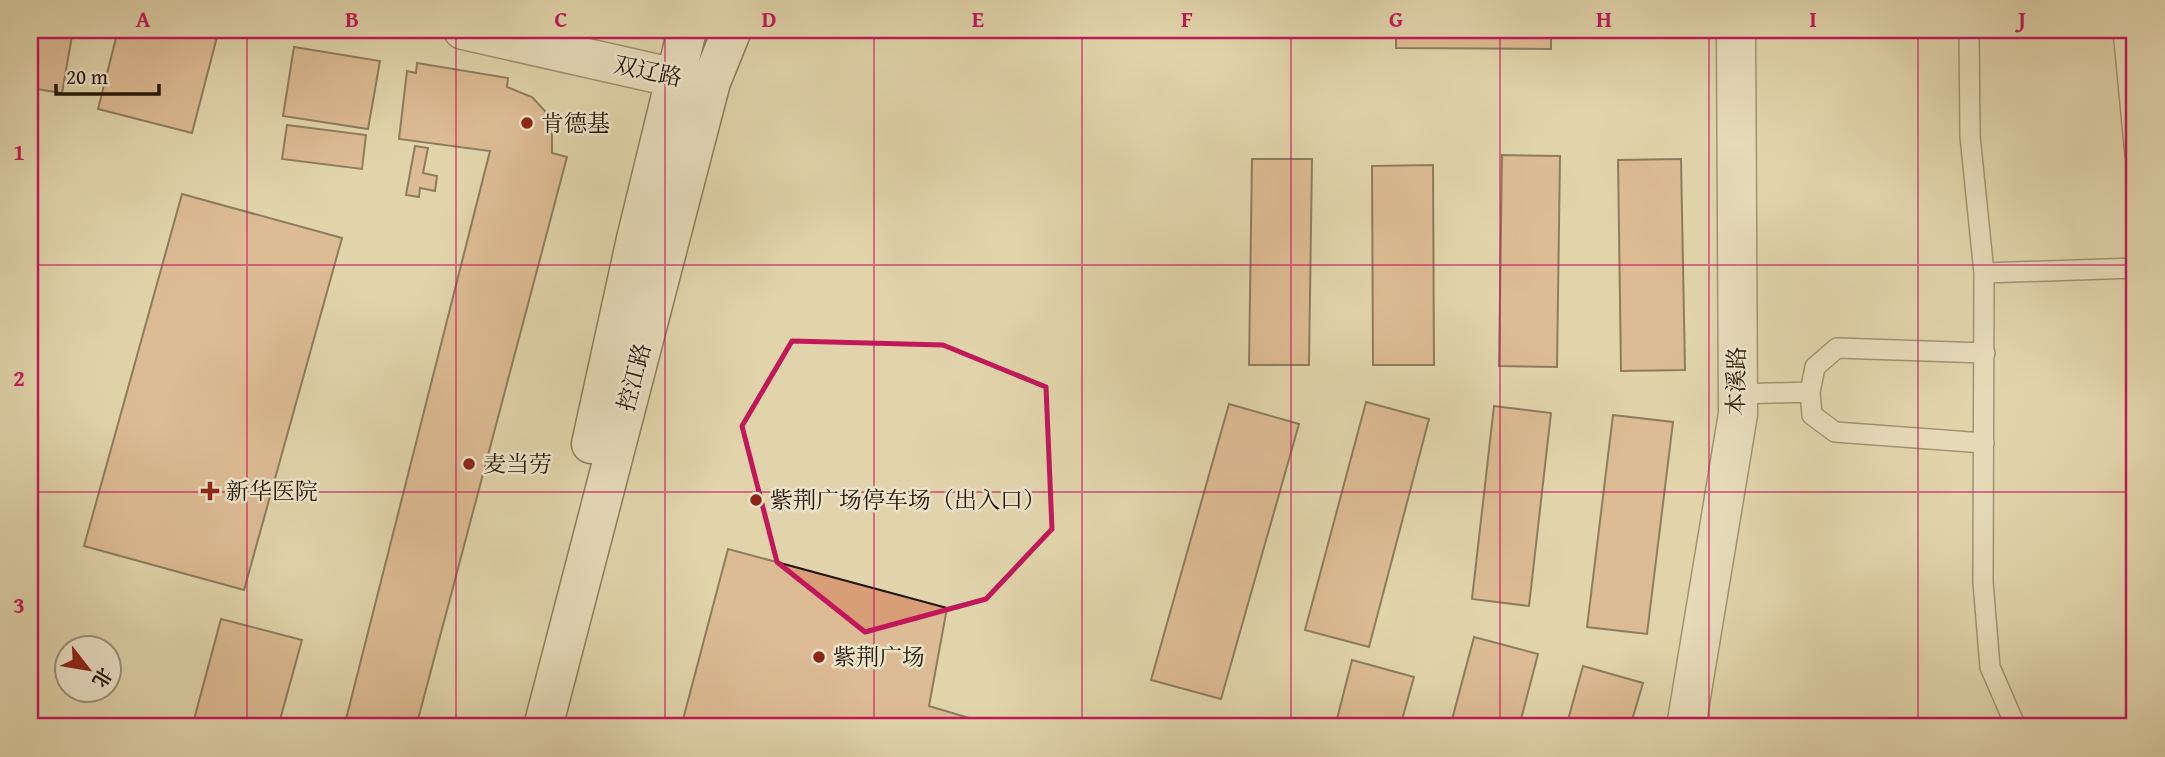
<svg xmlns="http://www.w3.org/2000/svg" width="2165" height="757" font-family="'Gentium Book Plus','Noto Serif SC',serif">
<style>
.building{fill:#d79e78;stroke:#241604;stroke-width:2}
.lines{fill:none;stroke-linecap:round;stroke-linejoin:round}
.service-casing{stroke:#53462e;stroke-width:22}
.minor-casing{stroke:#53462e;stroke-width:41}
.tertiary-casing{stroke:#53462e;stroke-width:41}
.secondary-casing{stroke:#241604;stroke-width:41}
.service{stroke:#ece3c9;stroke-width:19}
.minor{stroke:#ece3c9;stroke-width:38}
.tertiary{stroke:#ece3c9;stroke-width:38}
.secondary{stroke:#ece3c9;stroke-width:38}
.marked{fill:none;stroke:#c2185b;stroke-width:5;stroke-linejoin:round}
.grid{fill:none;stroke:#c2185b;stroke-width:2;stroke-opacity:0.55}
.poi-dot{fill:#8f2418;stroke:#ece3c9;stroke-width:2.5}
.labels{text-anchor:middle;stroke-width:5;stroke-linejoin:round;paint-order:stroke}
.street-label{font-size:23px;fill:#241604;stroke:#ece3c9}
.poi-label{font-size:23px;fill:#241604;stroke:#ece3c9;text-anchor:start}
.neatline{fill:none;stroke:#c2185b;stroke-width:2.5}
.grid-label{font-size:23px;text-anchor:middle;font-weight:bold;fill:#c2185b}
</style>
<rect width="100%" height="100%" fill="#e1d4ac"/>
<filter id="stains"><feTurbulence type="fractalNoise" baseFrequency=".00286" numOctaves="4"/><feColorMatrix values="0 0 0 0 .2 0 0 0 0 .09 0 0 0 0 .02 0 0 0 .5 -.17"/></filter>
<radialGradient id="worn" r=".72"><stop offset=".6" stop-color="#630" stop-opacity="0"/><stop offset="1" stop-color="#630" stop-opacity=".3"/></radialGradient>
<path class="building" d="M30,30H73L62,93L30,88Z
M118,30H206L218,33L192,133L98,109Z
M1396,30H1551V49L1396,48Z
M294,47L380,61L368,129L283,116Z
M417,63L508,78L507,87L532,97L545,111L552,127V153L567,157L416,727H344L490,151L399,139L407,71L416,73Z
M30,125L34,126L30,145Z
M287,125L366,135L362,169L282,159Z
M415,146L428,148L423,173L437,176L435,191L420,188L419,197L406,195Z
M1502,155L1560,156L1557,367L1499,366Z
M1252,159H1312L1309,365H1249Z
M1681,159L1685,370L1621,371L1618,160Z
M1433,165L1434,365H1373L1372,166Z
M182,194L342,238L244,590L84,546Z
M1366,402L1429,419L1369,647L1305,630Z
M1229,404L1299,424L1221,699L1151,680Z
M1494,406L1551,413L1529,606L1472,599Z
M1613,415L1673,422L1647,634L1587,627Z
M728,549L947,608L929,706L999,727H681Z
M221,619L302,640L278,727H192Z
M1474,637L1538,654L1519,727H1450Z
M1352,660L1414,677L1400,727H1335Z
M1583,666L1643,683L1630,727H1566Z"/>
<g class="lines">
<g class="service-casing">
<path id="service" d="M1969,30L1970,136L1984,273L1983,582L1990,667L2016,727
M2123,30L2135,155
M1984,273L2135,268
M1810,392L1812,415L1835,432L1984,443
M1738,394L1810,392L1815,367L1837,348L1985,353"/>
</g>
<g class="minor-casing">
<path id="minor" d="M463,30L676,78L709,82"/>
</g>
<g class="tertiary-casing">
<path id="tertiary" d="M1686,727L1738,414L1736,30"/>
</g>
<g class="secondary-casing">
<path id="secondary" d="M591,444L636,239L687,30
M543,727L711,82L732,30"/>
</g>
<use href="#service" class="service"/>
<use href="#minor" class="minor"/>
<use href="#tertiary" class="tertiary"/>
<use href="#secondary" class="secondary"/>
</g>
<path d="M0 0H2165V757H0ZM792,341L943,345L1046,387L1052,529L986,599L865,632L777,562L742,426Z" fill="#e1d4ac" fill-opacity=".55" fill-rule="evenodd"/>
<path class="marked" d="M792,341L943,345L1046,387L1052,529L986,599L865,632L777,562L742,426Z"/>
<path class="grid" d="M247,30V727M456,30V727M665,30V727M874,30V727M1082,30V727M1291,30V727M1500,30V727M1709,30V727M1918,30V727M30,265H2135M30,492H2135"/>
<g class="poi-dot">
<circle cx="527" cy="123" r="7"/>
<circle cx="469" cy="464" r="7"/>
<path d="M206.5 480.5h7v7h7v7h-7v7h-7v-7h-7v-7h7z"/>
<circle cx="756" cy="500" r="7"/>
<circle cx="819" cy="657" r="7"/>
</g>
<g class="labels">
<g class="street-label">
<text transform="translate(648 71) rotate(12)" y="8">双辽路</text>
<text transform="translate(634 377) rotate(-75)" y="8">控江路</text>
<text transform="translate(1736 381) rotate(-89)" y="8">本溪路</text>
</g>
<g class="poi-label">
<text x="541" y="131">肯德基</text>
<text x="483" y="472">麦当劳</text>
<text x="226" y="499">新华医院</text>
<text x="770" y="508">紫荆广场停车场（出入口）</text>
<text x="833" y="665">紫荆广场</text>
</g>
</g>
<rect width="2165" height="757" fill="none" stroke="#e1d4ac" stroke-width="77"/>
<g transform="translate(88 669) rotate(121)"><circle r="33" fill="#ece3c9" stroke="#9c917a" stroke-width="2"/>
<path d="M0-5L12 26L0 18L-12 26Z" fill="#8f2418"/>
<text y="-10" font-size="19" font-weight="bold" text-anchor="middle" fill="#241604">北</text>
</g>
<path d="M56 84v10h103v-10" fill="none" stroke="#241604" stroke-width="3.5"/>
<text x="66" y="84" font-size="21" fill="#241604" stroke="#ece3c9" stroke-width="5" paint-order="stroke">20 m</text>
<rect x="38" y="38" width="2088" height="680" class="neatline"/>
<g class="grid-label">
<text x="143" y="27">A</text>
<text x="352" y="27">B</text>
<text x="561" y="27">C</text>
<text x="769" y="27">D</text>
<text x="978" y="27">E</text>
<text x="1187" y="27">F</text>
<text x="1396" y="27">G</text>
<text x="1604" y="27">H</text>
<text x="1813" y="27">I</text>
<text x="2022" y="27">J</text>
<text x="19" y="160">1</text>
<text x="19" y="386">2</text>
<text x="19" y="613">3</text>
</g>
<rect width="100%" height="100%" filter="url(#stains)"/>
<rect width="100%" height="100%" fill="url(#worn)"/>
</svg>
